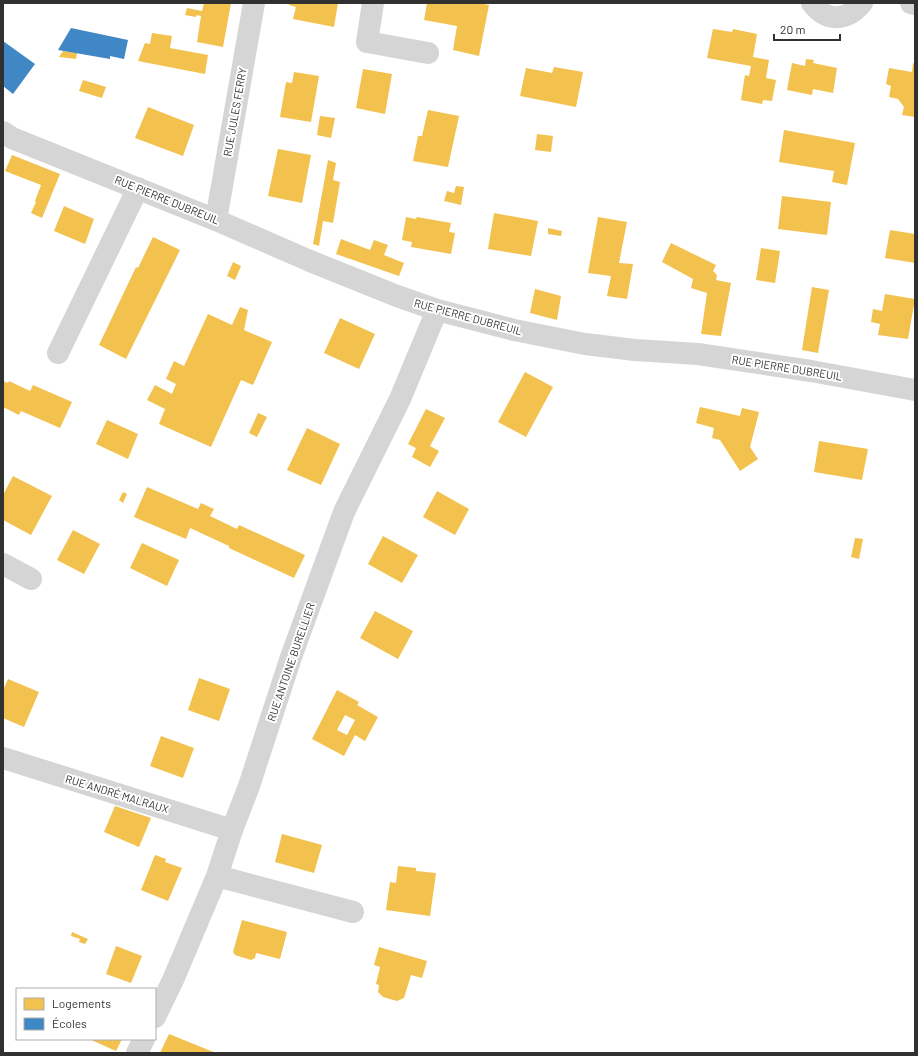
<svg xmlns="http://www.w3.org/2000/svg" width="918" height="1056" font-family="Barlow,sans-serif">
<style>
.homes{fill:#f2c14e;fill-rule:evenodd}
.schools{fill:#3f88c5}
.lines{fill:none;stroke-linecap:round;stroke-linejoin:round}
.minor{stroke:#d5d5d5;stroke-width:22}
.labels{text-anchor:middle;stroke-width:4;stroke-linejoin:round;paint-order:stroke}
.street-label{font-size:11px;fill:#313131;stroke:#fff}
</style>
<rect width="100%" height="100%" fill="#fff"/>
<path class="homes" d="M204,3H231L223,47L197,42L201,16L197,15L196,17L185,15L187,8L202,11Z
M289,3H338L334,27L293,19L296,7L289,5Z
M427,3H479L489,5L479,56L453,50L457,26L424,20Z
M713,29L732,32L733,29L757,34L753,57L769,60L766,78L776,80L772,101L763,100L762,104L741,100L745,75L749,76L751,66L707,58Z
M152,33L172,36L170,48L208,55L205,74L138,61L145,43L150,44Z
M63,51L77,53L76,59L59,57Z
M806,59L814,60L813,63L837,68L833,93L813,89L812,95L787,90L792,63L805,66Z
M913,63L915,64V117L902,115L904,107L898,99L889,97L891,86L886,84L889,68L912,72Z
M554,67L583,72L576,107L520,96L526,68L552,73Z
M363,69L392,74L385,114L356,108Z
M294,72L319,76L311,122L280,117L286,82L292,83Z
M83,80L106,87L102,98L79,91Z
M148,107L194,125L183,156L135,138Z
M428,110L459,116L448,167L413,161L418,136H422Z
M320,116L335,118L331,138L317,135Z
M784,130L855,143L847,185L832,182L834,171L779,162Z
M537,134L553,136L551,152L535,150Z
M278,149L311,155L302,203L268,196Z
M12,155L60,174L42,218L31,213L36,202L35,201L41,185L5,171Z
M328,160L336,163L333,180L340,182L333,223L323,221L319,246L313,244Z
M456,186L464,187L461,205L444,201L447,191L454,193Z
M782,196L831,202L827,235L778,229Z
M64,206L94,219L85,244L54,231Z
M494,213L538,221L531,256L488,249Z
M406,217L416,219L417,217L451,223L449,232L455,233L451,254L411,247L412,242L402,240Z
M598,217L627,222L619,263L633,264L627,299L607,296L611,276L588,273Z
M548,228L562,231L561,236L548,234Z
M890,230L915,234V263L885,258Z
M153,237L180,250L126,359L99,345L136,267L138,268Z
M341,239L370,250L374,240L388,245L384,255L404,263L399,276L336,254Z
M671,243L716,265L713,271L717,275L716,280L731,283L721,336L701,334L707,293L691,288L693,279L662,262Z
M761,248L780,251L775,283L756,280Z
M233,262L241,266L235,280L227,276Z
M812,287L829,290L818,353L802,350Z
M535,289L561,296L557,320L530,313Z
M885,294L915,299L908,339L878,335L880,324L871,322L873,309L882,311Z
M240,307L248,310L244,330L272,342L253,385L241,380L211,447L159,424L165,409L147,400L155,385L172,394L176,384L166,379L174,361L184,366L208,314L232,325Z
M340,318L375,334L359,369L324,353Z
M525,372L553,387L526,437L498,422Z
M3,381L8,383L9,381L30,391L33,385L72,402L60,428L21,411L19,415L3,407Z
M700,407L740,416L742,408L759,412L750,447L758,459L740,471L720,440L712,438L714,428L696,423Z
M426,409L445,418L430,446L439,451L430,467L412,457L416,448L408,444Z
M258,413L267,417L257,437L249,433Z
M107,420L138,434L128,459L96,444Z
M307,428L340,444L321,485L287,470Z
M819,441L868,449L862,480L814,472Z
M13,476L52,496L31,535L3,520V495Z
M147,487L198,509L201,503L214,509L210,516L237,529L239,525L305,555L294,578L229,548V546L190,528L186,539L134,517Z
M437,491L469,509L455,535L423,517Z
M123,492L127,494L123,503L119,500Z
M73,530L100,544L84,574L57,560Z
M383,536L418,555L402,583L368,564Z
M855,538L863,539L859,559L851,557Z
M142,543L179,560L167,586L130,568Z
M375,611L413,631L398,659L360,638Z
M199,678L230,689L219,721L188,710Z
M8,679L39,692L24,727L3,718V690Z
M337,690L359,702L357,705L378,717L365,741L355,735L344,756L312,739ZM345,715L355,720L347,735L337,730Z
M161,736L194,748L183,778L150,766Z
M115,806L151,818L139,847L104,832Z
M282,834L322,845L314,873L275,862Z
M155,855L166,859L165,862L182,868L168,901L141,890Z
M398,866L416,868V871L436,873L430,916L386,910L390,882L396,883Z
M242,920L287,932L280,959L256,953L255,958L251,960L235,955L233,952Z
M72,932L88,939L85,944L79,942L80,939L71,936Z
M116,946L142,956L131,983L106,974Z
M379,947L427,961L422,978L411,975L404,998L397,1001L383,997L378,992L379,985L376,984L380,967L374,965Z
M169,1034L216,1053H160Z
M89,1039H122L116,1051Z"/>
<path class="schools" d="M71,28L128,40L124,59L110,56V59L58,50Z
M3,41L35,64L13,94L3,86Z"/>
<g class="lines">
<path class="minor" d="M373,3L367,42L428,53
M812,3C827,23 847,21 862,3
M911,3L915,4
M3,132L12,138L216,220L310,261L397,296L437,310L514,330L585,344L635,350L698,354L811,371L915,390
M216,220L254,3
M58,353L138,188
M3,564L31,579
M3,758L232,830
M217,876L353,912
M155,1017L173,980L217,876L232,830L249,786L291,657L344,512L400,399L437,310
M137,1053L144,1039"/>
</g>
<g class="labels">
<g class="street-label">
<text transform="translate(235 112) rotate(-80)" y="4">RUE JULES FERRY</text>
<text transform="translate(167 200) rotate(22)" y="4">RUE PIERRE DUBREUIL</text>
<text transform="translate(468 317) rotate(15)" y="4">RUE PIERRE DUBREUIL</text>
<text transform="translate(787 368) rotate(9)" y="4">RUE PIERRE DUBREUIL</text>
<text transform="translate(291 662) rotate(-71)" y="4">RUE ANTOINE BURELLIER</text>
<text transform="translate(117 794) rotate(17)" y="4">RUE ANDRÉ MALRAUX</text>
</g>
</g>
<rect width="918" height="1056" fill="none" stroke="#313131" stroke-width="8"/>
<rect x="16" y="988" width="140" height="52" fill="#ffffff" stroke="#adadad"/>
<rect x="24" y="998" width="20" height="12" fill="#f2c14e" stroke="#adadad"/>
<text x="52" y="1008" font-size="12" fill="#313131">Logements</text>
<rect x="24" y="1018" width="20" height="12" fill="#3f88c5" stroke="#adadad"/>
<text x="52" y="1028" font-size="12" fill="#313131">Écoles</text>
<path d="M774 34v6h66v-6" fill="none" stroke="#313131" stroke-width="2"/>
<text x="780" y="34" font-size="12" fill="#313131" stroke="#ffffff" stroke-width="3" paint-order="stroke">20 m</text>
</svg>
